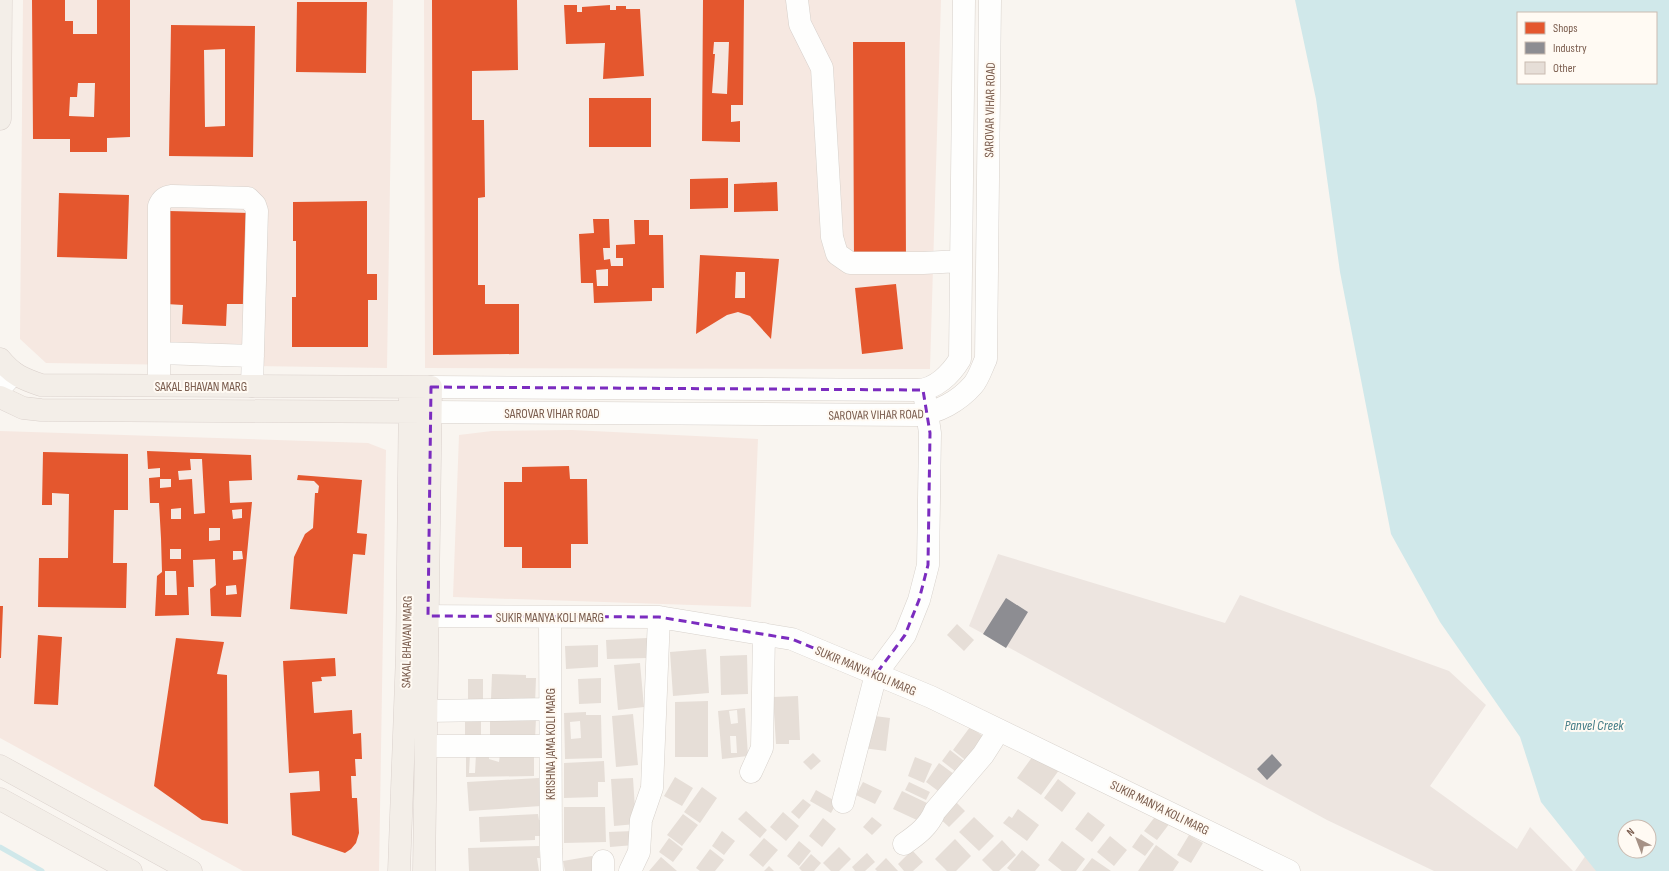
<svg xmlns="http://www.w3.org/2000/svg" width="1669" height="871" font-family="'Sofia Sans Condensed',sans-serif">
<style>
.commercial{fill:#f6e8e1}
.industrial{fill:#ede5e0}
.water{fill:#d0e8ea;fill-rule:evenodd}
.shops{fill:#e4572e;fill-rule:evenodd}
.industry{fill:#8d8d92}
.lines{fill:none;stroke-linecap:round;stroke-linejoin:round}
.stream{stroke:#d0e8ea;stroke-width:5}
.building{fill:#e6ded7;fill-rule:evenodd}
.minor-casing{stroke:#d7d1cb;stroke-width:23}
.major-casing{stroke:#dad1cc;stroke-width:23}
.minor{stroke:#fefefd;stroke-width:22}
.major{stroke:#f3eee8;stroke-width:22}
.marked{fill:none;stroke:#7b2cbf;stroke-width:3;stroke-dasharray:8 5;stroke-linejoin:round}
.labels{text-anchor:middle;stroke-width:4;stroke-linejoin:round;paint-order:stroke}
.street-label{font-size:13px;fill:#7a5c4d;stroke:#fffaf3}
.water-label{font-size:14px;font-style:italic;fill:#437c86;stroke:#fffaf3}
</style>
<rect width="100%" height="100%" fill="#f9f5f0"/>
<path class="commercial" d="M23,0H393L387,368L46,363L20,339Z
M424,0H941L930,369L425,368Z
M572,430L758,439L751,607L453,597L459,435L492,431Z
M0,431L368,443L386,450L379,871H243L0,738Z"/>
<path class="industrial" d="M998,554L1225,623L1240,595L1449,671L1486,705L1430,786L1517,849L1530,827L1573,871H1434L1327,820L969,626Z
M1595,842L1603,871H1575Z"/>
<path class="water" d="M1295,0H1669V871H1596L1541,802L1520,737L1440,622L1391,534L1340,272L1316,99ZM1518,13H1656V83H1518ZM1625,827H1649V851H1625Z"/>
<path class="shops" d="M32,0H65V21H73V34H97V0H130V137L107,138V152H70V139H33ZM78,83H95L94,117L69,116L70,97H77Z
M432,0H517L518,70L472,71V120H484L485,197L478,198V285H485V304H519V354L433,355Z
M703,0H744L743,105H731V122L740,121V142L702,141ZM714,42H729L727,94L712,93L715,54H713Z
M297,2H367L366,73L296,72Z
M564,5H577V12H582V7L610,5V10H616V6H626V9H640L644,76L603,79L605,43L566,44Z
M171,25L255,26L253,157L169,156ZM225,49V126L205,127L204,50Z
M853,42H905L906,260H854Z
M589,98H651V147H589Z
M728,178V208L690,209V179Z
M777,182L778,211L734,212V184Z
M59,193L129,195L127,259L57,257Z
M367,201V274H377V300H368V347H292V297H296V241H293V202Z
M169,211L250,213L244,304H227L226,326L182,324L183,305L166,304Z
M593,219H609L610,248H603L604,260L610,259L611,266H623V258H616V245L635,244L634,220H649V235H663L664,288H652V301L594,303L593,283H581L579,234L594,233ZM608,269V286H597L596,270Z
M700,255L779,259L771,339L750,316L738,312L727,315L696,334ZM736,272H745V298H735Z
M896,284L903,349L862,354L855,288Z
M147,451L251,455L252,480L229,481L230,503L252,502L241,617L211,616L210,589L216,585L215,559L193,560L194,587H188L189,615L155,616L157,576L162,572L161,538L159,503H150L149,478L160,477V468L148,469ZM190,459H202L205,513L194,514L192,479L179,480L178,471L191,470ZM160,479H171V487L160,488ZM181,508V519H171V509ZM242,509V518L233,519L232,510ZM209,528H220V540L209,541ZM170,549H181V559H170ZM233,551H242L243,559L233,560ZM165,571H176L177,595H165ZM236,585L237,594L226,595V586Z
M43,452L128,454V510H114L113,563H127L126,608L38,607L39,558H68L69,494L52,493V505H42Z
M569,466L570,479H587L588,544H571V568H522V547H504V482H522V467Z
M298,475L362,480L357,533L367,534L365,555L353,554L347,614L290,609L294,557L305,534L313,528L315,493H318L319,486L314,481L297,480Z
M0,606H3L1,658H0Z
M38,635L62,637L58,705L34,704Z
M176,638L224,642L217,674L227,675L228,824L202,820L154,786Z
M335,658L336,676L321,677L322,681L312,682L314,713L352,710L353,734L361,733L362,759H355L356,776H351L352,798H357L359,833L356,843L351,849L345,853L292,835L290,793L320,791L319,771L289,773L283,661Z"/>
<path class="industry" d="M1006,598L1028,612L1006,648L983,634Z
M1272,754L1282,765L1267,780L1257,769Z"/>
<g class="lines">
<path class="stream" d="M0,847L42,871"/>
</g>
<path class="building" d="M957,624L974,640L964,651L947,635Z
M647,638L648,658L607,659L606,640Z
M598,645V667L566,669L565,646Z
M706,649L709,693L673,696L670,652Z
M747,655L748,694L721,695L720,656Z
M640,663L644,707L618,710L614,665Z
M492,674L526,675V678H536L535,704L468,703V679H483V699H491Z
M601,678V703L579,704L578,679Z
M798,696L800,740H789V744H776L773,697Z
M708,701V757H675V702Z
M745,708L748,756L722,759L718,711ZM737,710L738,723L731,724L729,711ZM730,736H736L737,753H731Z
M586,712V715H601L602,758L565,759L564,713ZM580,721L581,738L571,739L570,722Z
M633,714L638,765L616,767L612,716Z
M867,715L890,718L886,751L863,748Z
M465,716L536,718L535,740L465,739ZM481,720H490V736H481Z
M970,727L987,739L969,763L953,750Z
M1038,749L1062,766L1041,795L1017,778Z
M950,750L968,764L960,775L942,761Z
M466,751H534V776L466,777ZM489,753L500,754L499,762L489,759ZM470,754H476L475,773H469Z
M813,753L821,761L811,770L803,762Z
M915,757L932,764L924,783L908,776Z
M604,761L605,782H598V797L564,798V763Z
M939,763L958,777L945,796L926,782Z
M675,777L693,788L682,806L664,796Z
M539,778L541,806L469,811L467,782Z
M633,778L636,824L614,826L611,779Z
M1058,779L1076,793L1062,812L1044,798Z
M863,782L882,791L875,804L856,795Z
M909,782L930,792L926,800L905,790Z
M702,787L717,798L700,823L684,812Z
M816,790L837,802L831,813L810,801Z
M902,791L927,803L919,821L893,809Z
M952,798L965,811L949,827L936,815Z
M803,799L811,805L799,819L791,812Z
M564,807H605L606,842L564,843Z
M1018,809L1039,825L1027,841L1003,823L1009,816L1012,818Z
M1161,809L1173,819L1157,840L1144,831Z
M746,811L767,830L760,838L738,819Z
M783,812L799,826L786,841L770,827Z
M1088,812L1105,825L1092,842L1075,829Z
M538,814L539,820H542L543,836H535V840L480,842L479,817Z
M683,814L698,825L682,846L667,835Z
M872,817L882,825L872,835L863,827Z
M974,817L994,836L979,851L959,832Z
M823,818L836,829L822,847L809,836Z
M633,831L634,845L610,847L609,832Z
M722,831L735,841L724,855L712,846Z
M1141,834L1154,844L1145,856L1132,847Z
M1189,835L1203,843L1191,863L1177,855Z
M1110,836L1127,850L1114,866L1097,852Z
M669,838L683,849L673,862L659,852Z
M764,838L778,850L763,867L749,855Z
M955,839L971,856L956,871H947L935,859Z
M1002,840L1016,855L999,871H993L982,860Z
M799,841L811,851L799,866L787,856Z
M1062,841L1085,859L1076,871H1062L1048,860Z
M1156,845L1179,862L1173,871H1138Z
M539,846L540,858H537L539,871H469L468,848Z
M839,847L851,859L839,871H831L823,863Z
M710,849L724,860L715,871H700L696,868Z
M912,850L923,862L913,871H904L898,864Z
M1022,850L1040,865L1035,871H1011L1007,868Z
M867,853L875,862L865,871H855L852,867Z
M811,854L821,863L814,871H802L799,868Z
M592,856L595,871H565L563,861Z
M661,857L677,871H649Z
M886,858L898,871H877L875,869Z
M1092,858L1111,871H1082Z
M769,866L774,871H764Z"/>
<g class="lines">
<g class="minor-casing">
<path id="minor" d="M797,0L800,24L822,68L832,237L837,254L850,263H923L961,261
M159,353L253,356
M159,385V206C162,199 165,197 172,196L248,198L255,205L257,211L252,386
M431,387L917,390C935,390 951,374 960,359L964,0
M0,388L14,373
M430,412L916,415C938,413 959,401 973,385C979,378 982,367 986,359L990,0
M409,616L659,617L792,639L931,697L1289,871
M550,617L551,849L552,871
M426,711L550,709
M426,746H550
M751,772L762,748L764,634
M843,802L876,674L905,635L919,600L928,565L930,433L925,399
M904,844C917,835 929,826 935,811L983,755L999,730
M603,861V871
M630,871L639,852L641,820L652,788L659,617"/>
</g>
<g class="major-casing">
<path id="major" d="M0,119L1,0
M0,359C13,375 23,379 41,385L431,387L424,871
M0,397L23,408L41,410L423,412
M0,766L191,871
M0,799L131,871
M399,871L407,654L410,387"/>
</g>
<use href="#minor" class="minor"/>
<use href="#major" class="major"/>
</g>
<path class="marked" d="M431,387L923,390L930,433L928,565L919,600L905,635L876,674L792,639L659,617L428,616Z"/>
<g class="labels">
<g class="street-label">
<text transform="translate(989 110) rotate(-89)" y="5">SAROVAR VIHAR ROAD</text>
<text x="201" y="391">SAKAL BHAVAN MARG</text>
<text x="552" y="418">SAROVAR VIHAR ROAD</text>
<text transform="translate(876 414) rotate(-1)" y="5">SAROVAR VIHAR ROAD</text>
<text x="550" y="622">SUKIR MANYA KOLI MARG</text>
<text transform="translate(406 642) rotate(-89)" y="5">SAKAL BHAVAN MARG</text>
<text transform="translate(866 670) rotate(23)" y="5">SUKIR MANYA KOLI MARG</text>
<text transform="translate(550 744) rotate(-90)" y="5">KRISHNA JAMA KOLI MARG</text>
<text transform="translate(1160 807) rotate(26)" y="5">SUKIR MANYA KOLI MARG</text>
</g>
<g class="water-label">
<text x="1594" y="730">Panvel Creek</text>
</g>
</g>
<rect x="1517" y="12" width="140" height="72" fill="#fffaf3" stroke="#cabbb1"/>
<rect x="1525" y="22" width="20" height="12" fill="#e4572e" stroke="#cabbb1"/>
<text x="1553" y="32" font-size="12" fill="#7a5c4d">Shops</text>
<rect x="1525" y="42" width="20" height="12" fill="#8d8d92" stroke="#cabbb1"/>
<text x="1553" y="52" font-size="12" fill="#7a5c4d">Industry</text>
<rect x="1525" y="62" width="20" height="12" fill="#e6ded7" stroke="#cabbb1"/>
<text x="1553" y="72" font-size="12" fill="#7a5c4d">Other</text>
<g transform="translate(1637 839) rotate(318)"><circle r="19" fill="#fffaf3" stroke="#cabbb1"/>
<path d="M0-3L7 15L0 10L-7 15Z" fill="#a69286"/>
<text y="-6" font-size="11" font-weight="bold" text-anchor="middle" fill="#7a5c4d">N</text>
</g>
</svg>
